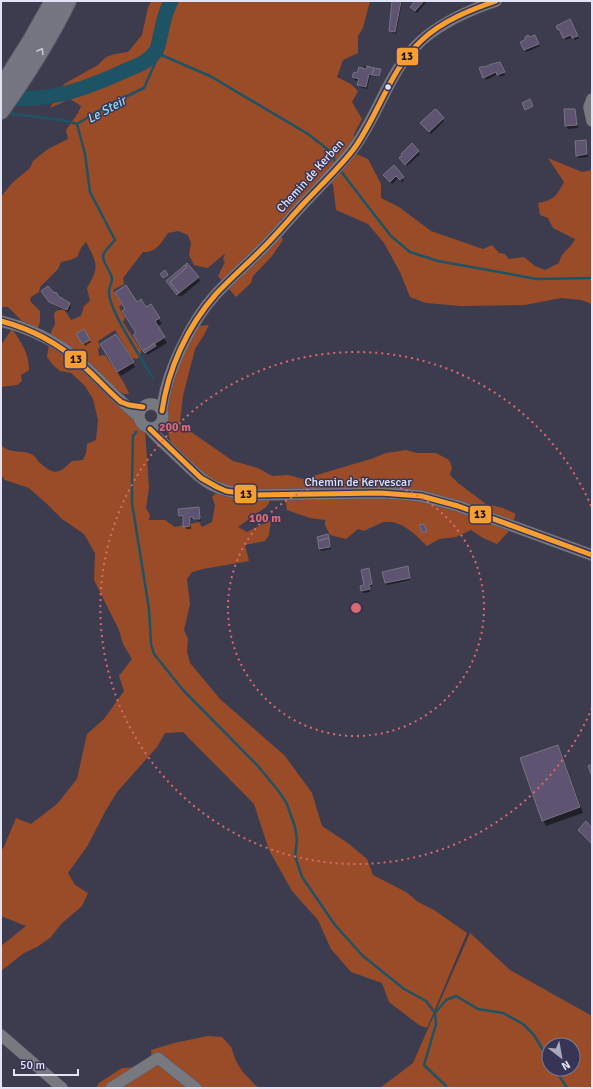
<svg xmlns="http://www.w3.org/2000/svg" width="593" height="1089" font-family="Signika,sans-serif">
<style>
.forest{fill:#9a4c28;fill-rule:evenodd}
.shadow{fill:#0007}
.lines{fill:none;stroke-linecap:round;stroke-linejoin:round}
.stream{stroke:#1e5265;stroke-width:2.5}
.river{stroke:#1e5265;stroke-width:15}
.building{fill:#5e5370;stroke:#777482}
.minor-casing{stroke:#595867;stroke-width:12}
.highway-casing{stroke:#595867;stroke-width:18}
.minor{stroke:#78787f;stroke-width:11}
.highway{stroke:#767683;stroke-width:16}
.bus-1-casing{stroke:#363555;stroke-width:8}
.bus-1{stroke:#f99e31;stroke-width:5}
.oneway{stroke:#c7c8da}
.ring{fill:none;stroke:#da6970;stroke-width:2;stroke-dasharray:2 4}
.bus-dot{fill:#e2e3f7;stroke:#363555;stroke-width:1.5}
.labels{text-anchor:middle;stroke-width:3;stroke-linejoin:round;paint-order:stroke}
.street-label{font-size:12px;fill:#e2e3f7;stroke:#363555}
.water-label{font-size:13px;font-style:italic;fill:#95d9f4;stroke:#363555}
.centre{fill:#da6970;stroke:#363555;stroke-width:2}
.ring-label{font-size:12px;text-anchor:middle;font-weight:bold;fill:#da6970;stroke:#363555;stroke-width:3;stroke-linejoin:round;paint-order:stroke}
.line-badge{stroke:#363555;stroke-width:1.5}
.pale-badge-label{font-size:11px;text-anchor:middle;font-weight:bold;fill:#111}
</style>
<rect width="100%" height="100%" fill="#3d3c4e"/>
<path class="forest" d="M151,1H370L363,28L358,36V53L343,60L337,77L351,84L358,91L352,102L362,119L354,134V153L368,159L381,184V198L399,207L431,231L483,249L492,245L499,253L505,254L509,259L524,257L535,266L545,270L559,263C562,250 570,250 575,239L553,228L548,218L540,215L538,203C555,200 556,196 564,182L548,158L582,172L592,170V304L581,300L561,298L525,305L461,306L426,303L410,297L400,272L384,243L368,224L336,210L333,185L325,175L277,228L283,240L272,256L253,276L251,283L236,297L218,276L225,262L223,260L225,254C218,258 214,264 207,268L194,265L189,255L191,243L188,235L178,231L168,233C161,243 156,253 143,252L123,278L124,284L113,290L122,304L119,307L125,318L123,322L141,350L140,356L137,359L132,358L115,330L98,341L100,347L98,349L99,356L105,355C113,368 124,380 129,394H124L116,389L137,425L145,430L149,488L146,508L150,515L149,520H165L175,527L199,522L202,527L212,522L215,505L212,497L217,492C204,479 189,467 177,453C159,431 169,388 178,364C183,351 191,338 198,326L209,325L204,335L195,349L183,396L180,421L184,427L233,461L258,468L272,476L288,475L303,479L371,459L386,453L406,450L417,453H436L449,460L452,468L450,475L458,483L486,504L503,508L516,514L509,531L497,544L483,538L471,530L456,537L439,539L427,546C416,535 401,519 384,522C378,524 370,528 364,531L358,529L346,539L330,535L325,525V520L310,518L287,510L284,492H271L269,503L266,507L238,527L247,532L271,520L269,535L265,541L245,545L249,561L203,569L192,572L187,579L190,604L184,630L188,639L187,651L190,663L220,699L285,756L312,793L322,826L349,844L367,859L373,875L406,892L418,902L434,910L467,933L427,1028L419,1025L389,1002L382,983L351,972L331,949L318,920L292,891L269,850L254,804L183,732L165,733L157,747L117,792L106,810L88,845L68,873L75,885L88,893L82,906L61,924L51,937L37,947L24,953L1,971V946L26,926L1,916V848L3,849L16,818L31,824L57,804L77,779L87,734L104,719L124,691L119,676L132,659L123,644L119,630L94,580L95,553L84,534L62,519L47,504L29,488L5,480L1,475V445C10,455 24,449 33,455C35,456 37,460 39,462C53,475 58,475 72,461L83,460L86,453L87,444L96,440L98,420L93,399L85,386L71,373L60,371L53,365L47,357L51,332L55,324L54,314L56,311L64,309L71,320L81,316L84,306L90,301L87,288C100,267 97,263 86,242L81,248L77,257L70,260L61,262L58,269L40,287L39,292L31,297L30,301L40,311V322L38,328L22,321L8,307H1V197L12,183L30,168L33,161L39,156L48,149L68,139L66,130L78,113L81,106L70,99L50,108L64,84L98,65L106,57L115,54L128,52L142,35L148,8Z
M12,329C21,342 29,353 29,370L21,375L22,381L17,385L1,387V345Z
M470,933L510,970L592,1016V1088H380L413,1063ZM549,1045H573V1069H549Z
M208,1036L222,1037L231,1047L236,1061L242,1071L254,1084L259,1088H96L99,1083L122,1068L140,1067L152,1062L151,1050L174,1043Z"/>
<path class="shadow" d="M393,1H402L396,34L392,33L390,31Z
M416,1H427L417,13L411,7Z
M571,23L579,38L575,40L573,37L566,40L562,31L560,32L557,26Z
M530,38H536L540,46L526,52L522,42Z
M364,66L380,71L379,77L370,76L367,89L360,87L358,84L359,81L355,80L353,77L363,69Z
M501,66L505,75L500,77L498,74L486,80L480,68Z
M565,110H574L578,128L568,129L566,126Z
M443,118L444,121L431,134L423,126Z
M585,141L588,157L579,158L577,155Z
M418,152L420,154L407,166L401,160L403,155Z
M394,167L404,180L402,182L398,178L392,184L386,178Z
M198,277L200,281L182,296L181,295L179,297L167,281Z
M53,293L69,304L71,307L68,312L52,304L43,294Z
M136,303L146,309L151,306L162,324L157,326L167,343L147,355L135,335L137,333Z
M84,330L91,342L85,346L78,334Z
M116,335L135,367L121,376L101,344Z
M198,508L201,521L191,519V529H186L184,518H181L180,516Z
M329,540L331,549L321,551L320,549Z
M369,569L372,586L370,587V592L363,593L362,591L365,586Z
M408,570L410,580L387,585L384,573Z
M558,746L561,751L583,813L546,826L543,820Z"/>
<g class="lines">
<path class="stream" d="M159,54L210,76L308,134L331,152L336,164
M7,113L62,120L77,124L110,104L144,88L159,54L157,49
M77,124L85,154L90,192L115,240C102,255 99,253 109,271C110,273 112,276 112,279C112,283 109,287 109,291C108,310 143,360 153,378
M340,170L373,213L391,236L410,252L438,261L537,279L592,278
M136,432L133,436L132,482V503L149,609L151,644L154,654L183,690L258,766L280,793L287,804L295,827L297,840L295,856L302,877L335,925L363,956L404,989L426,1001L435,1013
M555,1069L567,1088
M446,1088V1086L424,1065L436,1024L435,1013L446,1000L456,996L478,1009L503,1013L523,1024L534,1035L549,1060"/>
<path class="river" d="M1,97C45,103 80,91 120,73C133,67 147,64 156,51C159,46 159,39 161,33C163,22 166,11 171,1"/>
</g>
<path class="building" d="M392,1H401L395,32L389,31Z
M415,1H424L415,11L410,7Z
M570,19L578,36L572,38L571,35L563,38L559,29L558,30L556,26Z
M528,35L530,37L535,35L539,44L524,50L520,42L525,40V37Z
M500,62L505,72L497,75L496,72L483,78L479,68L483,66L484,67L492,64Z
M367,66L374,68L372,75L369,74L366,87L357,85L359,79L352,77L354,72L357,73L359,67L366,69Z
M374,68L381,69L379,76L372,75Z
M530,99L533,106L525,110L522,103Z
M435,109L438,111L444,118L429,132L420,123Z
M564,109H575L577,125L565,126Z
M586,140L587,154L576,156L575,141Z
M412,143L419,151L405,165L399,158L402,155L401,154Z
M394,165L404,177L400,180L396,176L390,182L383,175Z
M187,263L199,277L179,293L170,282L187,267L185,265Z
M185,265L187,267L170,282L179,293L177,295L166,281Z
M165,270L168,275L163,278L160,274Z
M126,285L137,302L141,299L146,307L151,304L160,318L155,321L165,337L143,351L133,335L136,333L122,311L125,309L115,292Z
M48,286L53,292L57,293L58,296L70,303L67,310L49,302L41,291Z
M84,329L90,340L82,344L76,334Z
M116,334L134,362L117,372L100,344Z
M154,343L156,346L145,353L143,351Z
M199,507L200,519H193V517H190V526L183,527V516H179L178,509Z
M424,524L427,531L422,533L419,525Z
M328,534L329,538L318,541L317,537Z
M329,538L330,547L319,549L318,541Z
M408,566L410,578L385,583L382,572Z
M369,568L372,584L369,585L370,589L361,591L360,586L364,585L361,570Z
M558,745L580,807L542,821L520,758Z
M592,764V776L588,766Z
M586,821L592,828V844L578,830Z"/>
<g class="lines">
<g class="minor-casing">
<path id="minor" d="M592,99L589,107L592,121
M1,321C22,326 45,336 63,348C91,368 112,395 138,416
M139 416a12 12 0 1 1 24 0a12 12 0 1 1-24 0Z
M162,411C165,375 191,321 216,294C230,279 246,265 261,250C277,234 291,217 306,201C322,184 338,168 353,149C379,115 389,69 422,40C444,21 469,10 496,1
M150,429C157,438 166,445 174,453C204,481 209,491 253,495L380,493L402,494L421,496L458,506L592,555
M1,1035L62,1088
M111,1088L158,1058L196,1088"/>
</g>
<g class="highway-casing">
<path id="highway" d="M1,88L31,40L53,1
M1,111C26,76 49,40 68,1"/>
</g>
<use href="#minor" class="minor"/>
<use href="#highway" class="highway"/>
<g class="bus-1-casing">
<path id="bus-1" d="M1,321C31,329 58,343 81,364C95,376 107,390 121,402L129,405L143,407
M162,411C168,369 187,327 216,294C230,279 246,265 261,250C277,234 291,217 306,201C322,184 339,168 353,150C379,115 389,70 422,40C442,21 470,10 496,1
M150,429L201,478L217,487L226,491L253,495L380,493L421,496L458,506L592,555"/>
</g>
<use href="#bus-1" class="bus-1"/>
</g>
<defs><path id="oneway-chevron" d="M-2-3.5L2.5 0L-2 3.5" fill="none" stroke-width="1.6" stroke-linecap="round" stroke-linejoin="round"/></defs>
<use class="oneway" href="#oneway-chevron" transform="translate(41 51) rotate(-59)"/>
<g class="ring">
<circle cx="356" cy="608" r="128"/>
<path d="M592 708A256 256 0 1 1 592 508"/>
</g>
<circle class="bus-dot" cx="388" cy="87" r="3.5"/>
<g class="labels">
<g class="street-label">
<text transform="translate(310 176) rotate(-48)" y="4">Chemin de Kerben</text>
<text x="358" y="486">Chemin de Kervescar</text>
</g>
<g class="water-label">
<text transform="translate(106 109) rotate(-29)" y="5">Le Steir</text>
</g>
</g>
<circle cx="356" cy="608" r="6" class="centre"/>
<g class="ring-label">
<text x="175" y="431">200 m</text>
<text x="265" y="522">100 m</text>
</g>
<g class="line-badge">
<rect x="396" y="47" width="23" height="19" rx="4" fill="#f99e31"/>
<rect x="64" y="350" width="23" height="19" rx="4" fill="#f99e31"/>
<rect x="234" y="484" width="23" height="20" rx="4" fill="#f99e31"/>
<rect x="469" y="505" width="23" height="19" rx="4" fill="#f99e31"/>
</g>
<g class="pale-badge-label">
<text x="407" y="60">13</text>
<text x="76" y="363">13</text>
<text x="246" y="498">13</text>
<text x="480" y="518">13</text>
</g>
<rect width="593" height="1089" fill="none" stroke="#e2e3f7" stroke-width="4"/>
<g transform="translate(561 1057) rotate(149)"><circle r="19" fill="#363555" stroke="#7b7b96"/>
<path d="M0-3L7 15L0 10L-7 15Z" fill="#a8a9bc"/>
<text y="-6" font-size="11" font-weight="bold" text-anchor="middle" fill="#e2e3f7">N</text>
</g>
<path d="M14 1069v6h64v-6" fill="none" stroke="#e2e3f7" stroke-width="2"/>
<text x="20" y="1069" font-size="12" fill="#e2e3f7" stroke="#363555" stroke-width="3" paint-order="stroke">50 m</text>
</svg>
